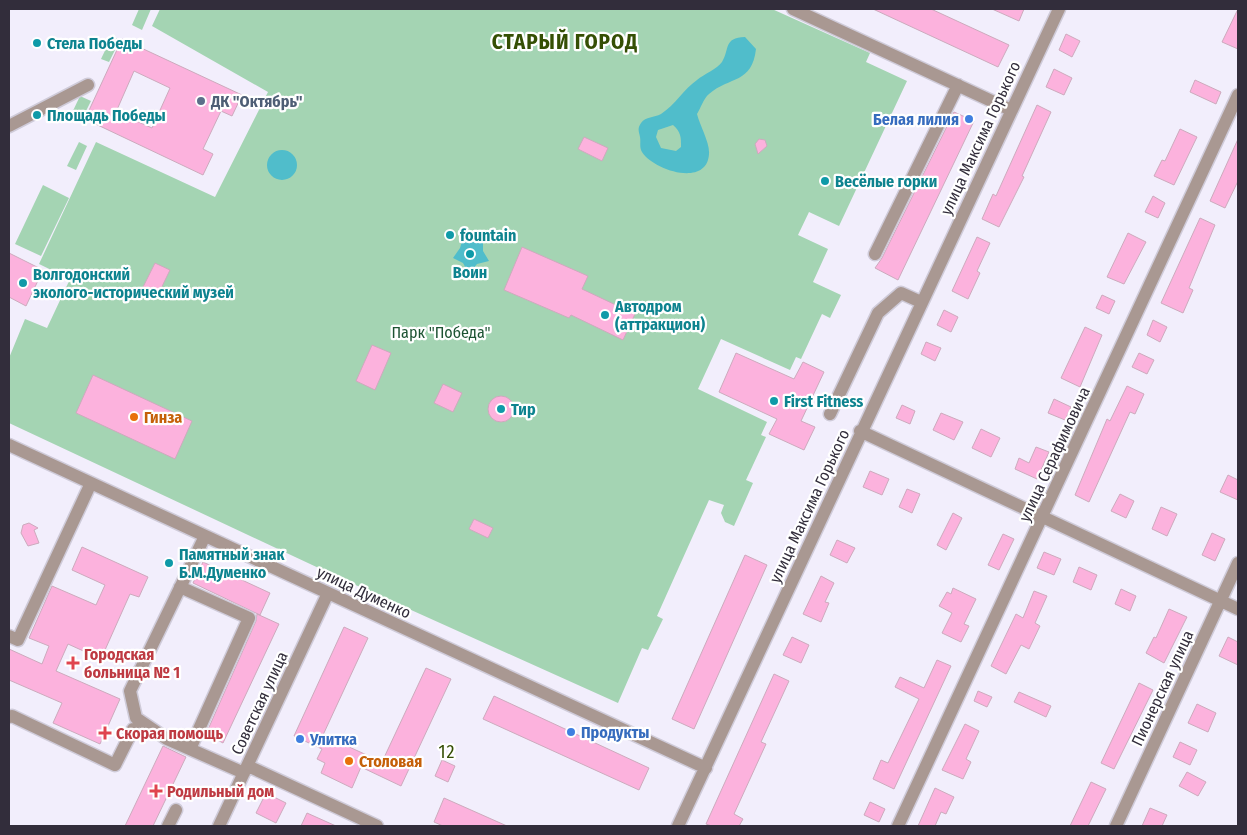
<svg xmlns="http://www.w3.org/2000/svg" width="1247" height="835" font-family="'Fira Sans Condensed',sans-serif">
<style>
.green{fill:#a4d4b3}
.water{fill:#50bdcb;fill-rule:evenodd}
.building{fill:#fcb2dd;stroke:#cdaabd;fill-rule:evenodd}
.lines{fill:none;stroke-linecap:round;stroke-linejoin:round}
.minor-casing{stroke:#cfcbd9;stroke-width:15}
.minor{stroke:#a99892;stroke-width:12}
.culture-dot{fill:#0f9aa8;stroke:#fff;stroke-width:2}
.service-dot{fill:#5c6f8a;stroke:#fff;stroke-width:2}
.shop-dot{fill:#3f7fe0;stroke:#fff;stroke-width:2}
.food-dot{fill:#e8710a;stroke:#fff;stroke-width:2}
.health-dot{fill:#e0444e;stroke:#fff;stroke-width:2}
.labels{text-anchor:middle;stroke-width:4.5;stroke-linejoin:round;paint-order:stroke}
.culture-label{font-size:16px;font-weight:bold;fill:#0d838f;stroke:#fff;text-anchor:start}
.service-label{font-size:16px;font-weight:bold;fill:#4e5e75;stroke:#fff;text-anchor:start}
.shop-label{font-size:16px;font-weight:bold;fill:#366cbe;stroke:#fff;text-anchor:start}
.street-label{font-size:16px;fill:#322d3b;stroke:#fff}
.park-label{font-size:16px;fill:#1d5333;stroke:#fff}
.food-label{font-size:16px;font-weight:bold;fill:#c56008;stroke:#fff;text-anchor:start}
.health-label{font-size:16px;font-weight:bold;fill:#be3a42;stroke:#fff;text-anchor:start}
.neighbourhood-label{font-size:18px;letter-spacing:1px;fill:#354f04;stroke:#fff}
.district-label{font-size:21px;font-weight:bold;letter-spacing:1px;fill:#354f04;stroke:#fff}
</style>
<rect width="100%" height="100%" fill="#f2eefc"/>
<path class="green" d="M139,9H151L142,30L132,25Z
M160,9H772L870,53L866,62L907,81L839,226L809,212L798,235L828,249L813,282L841,295L830,318L822,314L801,359L796,357L790,370L721,339L698,389L767,422L761,435L766,437L746,480L753,483L734,526L725,522L721,513L724,505L709,500L657,616L663,619L648,650L642,648L618,703L340,578L9,423V358L25,319L47,328L70,279L39,264L96,142L215,197L268,92L152,26Z
M112,36L120,40L109,62L101,59Z
M80,96L91,101L81,121L71,115Z
M79,142L87,146L76,170L67,166Z
M43,185L69,198L41,256L15,244Z"/>
<path class="water" d="M745,37L756,49C752,84 730,76 709,94C703,99 701,108 697,114C700,126 710,143 709,154C707,188 653,170 642,152C639,147 641,142 640,137C639,131 637,129 641,123C646,116 654,118 661,114C675,105 684,89 697,80C704,74 717,69 722,62C730,49 723,38 745,37ZM673,125C681,132 681,137 681,147L676,151L661,148L656,137L658,130Z
M267 165a15 15 0 1 1 30 0a15 15 0 1 1-30 0Z
M463,238L472,242L483,241V251L489,261L477,264L469,274L463,263L453,258L460,248Z"/>
<path class="building" d="M873,9H931L1009,45L998,67Z
M992,9H1024L1019,21Z
M1238,9V49L1222,42Z
M1066,34L1080,41L1072,57L1059,50Z
M122,39L242,95L232,116L221,111L203,149L213,154L203,175L85,119ZM134,71L170,88L152,128L116,112Z
M1054,69L1072,78L1064,95L1046,87Z
M1195,80L1221,92L1216,104L1190,92Z
M1037,105L1051,112L1022,176L1024,177L999,227L982,219L993,194L996,196Z
M954,112L974,121L898,280L875,268L882,258Z
M1180,129L1197,137L1174,185L1154,176L1162,160L1165,161Z
M584,137L608,148L602,161L578,149Z
M759,139L765,140L767,146L758,154L755,144Z
M1238,139V181L1225,208L1210,201Z
M1153,196L1165,203L1158,218L1145,212Z
M1200,218L1215,225L1189,288L1193,290L1183,313L1161,303Z
M1128,233L1146,242L1124,284L1107,277Z
M977,237L990,243L977,271L980,273L968,299L952,291Z
M522,247L588,276L582,289L635,314L623,340L571,315L569,318L504,290Z
M9,253L43,270L26,306L9,297Z
M155,263L170,270L156,299L141,291Z
M1102,295L1115,301L1109,314L1096,308Z
M944,310L958,317L951,332L937,325Z
M1153,320L1167,327L1160,342L1147,335Z
M1085,327L1102,335L1080,387L1061,378Z
M926,342L941,348L935,361L921,354Z
M372,345L391,353L375,390L356,381Z
M736,353L794,379L803,362L824,372L801,421L815,427L804,450L769,434L777,419L719,392Z
M1139,353L1154,360L1147,374L1132,367Z
M93,375L192,421L175,459L76,413Z
M443,384L462,393L453,412L434,403Z
M1127,386L1144,394L1135,414L1130,412L1089,502L1075,495L1107,419L1110,421Z
M488 409a13 13 0 1 1 26 0a13 13 0 1 1-26 0Z
M1054,399L1071,407L1065,420L1048,413Z
M902,405L915,411L910,424L896,418Z
M941,413L963,422L954,440L933,430Z
M981,429L1000,438L991,457L972,448Z
M1036,447L1049,452L1037,479L1015,469L1019,458L1029,463Z
M870,471L889,479L882,495L863,487Z
M1228,475L1238,480V500L1220,492Z
M907,489L920,494L912,513L899,507Z
M1120,494L1134,501L1126,518L1111,511Z
M1161,507L1177,514L1167,536L1152,529Z
M953,513L962,518L946,550L937,545Z
M474,519L493,528L488,538L469,529Z
M29,523L38,528L34,530L39,543L28,546L21,533L23,525Z
M1212,533L1225,539L1215,561L1202,555Z
M1003,534L1014,539L999,570L988,565Z
M837,540L855,548L847,563L830,555Z
M82,547L148,577L139,597L130,594L101,659L68,644L56,671L120,699L100,744L53,723L62,703L9,680V649L42,664L49,646L29,638L52,586L96,605L105,585L72,570Z
M1044,552L1061,559L1054,575L1037,568Z
M745,555L767,565L694,729L672,719Z
M203,562L270,593L260,615L193,583Z
M1079,567L1097,575L1091,590L1073,582Z
M821,576L834,583L825,602L829,603L821,622L803,614Z
M953,588L976,599L964,624L969,626L961,642L942,633L952,613L939,606L947,592L951,594Z
M1121,589L1136,596L1130,611L1115,604Z
M1034,591L1047,596L1035,623L1040,626L1029,649L1021,645L1006,674L991,666L1016,614L1023,618Z
M1169,609L1187,617L1164,663L1146,653L1154,637L1156,638Z
M257,614L279,624L223,743L206,734L256,621Z
M344,627L368,638L323,735L382,762L426,668L451,679L401,786L361,767L352,788L321,773L325,763L317,759L322,749L294,736Z
M792,637L809,645L801,663L783,655Z
M1228,637L1238,642V665L1219,656Z
M937,660L951,666L894,789L873,779L881,760L888,763L919,699L895,687L900,677L924,688Z
M774,674L789,681L761,742L766,744L734,814L743,819L739,826H712L706,824Z
M1139,683L1153,690L1114,769L1101,763Z
M978,691L992,697L987,707L974,701Z
M1019,692L1051,706L1046,717L1014,702Z
M494,696L649,768L639,790L483,719Z
M1197,704L1216,713L1208,732L1188,723Z
M965,724L979,731L966,759L971,762L963,779L942,770Z
M1180,742L1197,750L1190,765L1173,757Z
M163,746L186,757L153,826H125Z
M442,760L455,766L448,782L435,776Z
M1187,772L1206,782L1198,796L1179,786Z
M1091,782L1106,789L1088,826H1070Z
M935,788L954,797L946,814L941,812L935,826H918Z
M266,793L286,803L276,823L256,813Z
M444,798L507,826H443L434,822Z
M870,802L885,809L879,822L864,815Z
M1150,808L1167,815L1162,826H1142Z
M307,813L336,826H301Z"/>
<g class="lines">
<g class="minor-casing">
<path id="minor" d="M793,9L1011,110
M9,126L88,85
M875,254L958,85
M830,414L878,313L901,293L921,302
M860,431L1238,609
M9,445L706,768
M205,536L130,691L136,718L167,739L244,773
M180,587L249,618L190,749
M9,636L18,640L91,483
M9,717L12,716L115,765L133,729
M248,766L377,826
M168,826L176,810
M219,826L328,593
M678,826L1059,9
M898,826L1238,95
M1116,826L1238,563"/>
</g>
<use href="#minor" class="minor"/>
</g>
<g class="culture-dot">
<circle cx="37" cy="43" r="5"/>
<circle cx="37" cy="115" r="5"/>
<circle cx="825" cy="181" r="5"/>
<circle cx="450" cy="235" r="5"/>
<circle cx="470" cy="254" r="5"/>
<circle cx="23" cy="283" r="5"/>
<circle cx="605" cy="315" r="5"/>
<circle cx="774" cy="401" r="5"/>
<circle cx="501" cy="409" r="5"/>
<circle cx="169" cy="563" r="5"/>
</g>
<circle class="service-dot" cx="201" cy="101" r="5"/>
<g class="shop-dot">
<circle cx="969" cy="119" r="5"/>
<circle cx="571" cy="732" r="5"/>
<circle cx="300" cy="739" r="5"/>
</g>
<g class="food-dot">
<circle cx="134" cy="417" r="5"/>
<circle cx="349" cy="761" r="5"/>
</g>
<g class="health-dot">
<path d="M70.5 655.5h5v5h5v5h-5v5h-5v-5h-5v-5h5z"/>
<path d="M102.5 725.5h5v5h5v5h-5v5h-5v-5h-5v-5h5z"/>
<path d="M153.5 783.5h5v5h5v5h-5v5h-5v-5h-5v-5h5z"/>
</g>
<g class="labels">
<g class="culture-label">
<text x="47" y="49">Стела Победы</text>
<text x="47" y="121">Площадь Победы</text>
<text x="835" y="187">Весёлые горки</text>
<text x="460" y="241">fountain</text>
<text x="470" y="278" text-anchor="middle">Воин</text>
<text x="33" y="280">Волгодонский<tspan x="33" dy="18">эколого-исторический музей</tspan></text>
<text x="615" y="312">Автодром<tspan x="615" dy="18">(аттракцион)</tspan></text>
<text x="784" y="407">First Fitness</text>
<text x="511" y="415">Тир</text>
<text x="179" y="560">Памятный знак<tspan x="179" dy="18">Б.М.Думенко</tspan></text>
</g>
<g class="service-label">
<text x="211" y="107">ДК "Октябрь"</text>
</g>
<g class="shop-label">
<text x="959" y="125" text-anchor="end">Белая лилия</text>
<text x="581" y="738">Продукты</text>
<text x="310" y="745">Улитка</text>
</g>
<g class="street-label">
<text transform="translate(980 138) rotate(-65)" y="6">улица Максима Горького</text>
<text transform="translate(1054 454) rotate(-65)" y="6">улица Серафимовича</text>
<text transform="translate(809 506) rotate(-65)" y="6">улица Максима Горького</text>
<text transform="translate(364 592) rotate(25)" y="6">улица Думенко</text>
<text transform="translate(1162 688) rotate(-65)" y="6">Пионерская улица</text>
<text transform="translate(259 703) rotate(-65)" y="6">Советская улица</text>
</g>
<g class="park-label">
<text x="441" y="338">Парк "Победа"</text>
</g>
<g class="food-label">
<text x="144" y="423">Гинза</text>
<text x="359" y="767">Столовая</text>
</g>
<g class="health-label">
<text x="84" y="660">Городская<tspan x="84" dy="18">больница № 1</tspan></text>
<text x="116" y="739">Скорая помощь</text>
<text x="167" y="797">Родильный дом</text>
</g>
<g class="neighbourhood-label">
<text x="447" y="758">12</text>
</g>
<g class="district-label">
<text x="565" y="49">СТАРЫЙ ГОРОД</text>
</g>
</g>
<rect width="1247" height="835" fill="none" stroke="#322d3b" stroke-width="20"/>
</svg>
